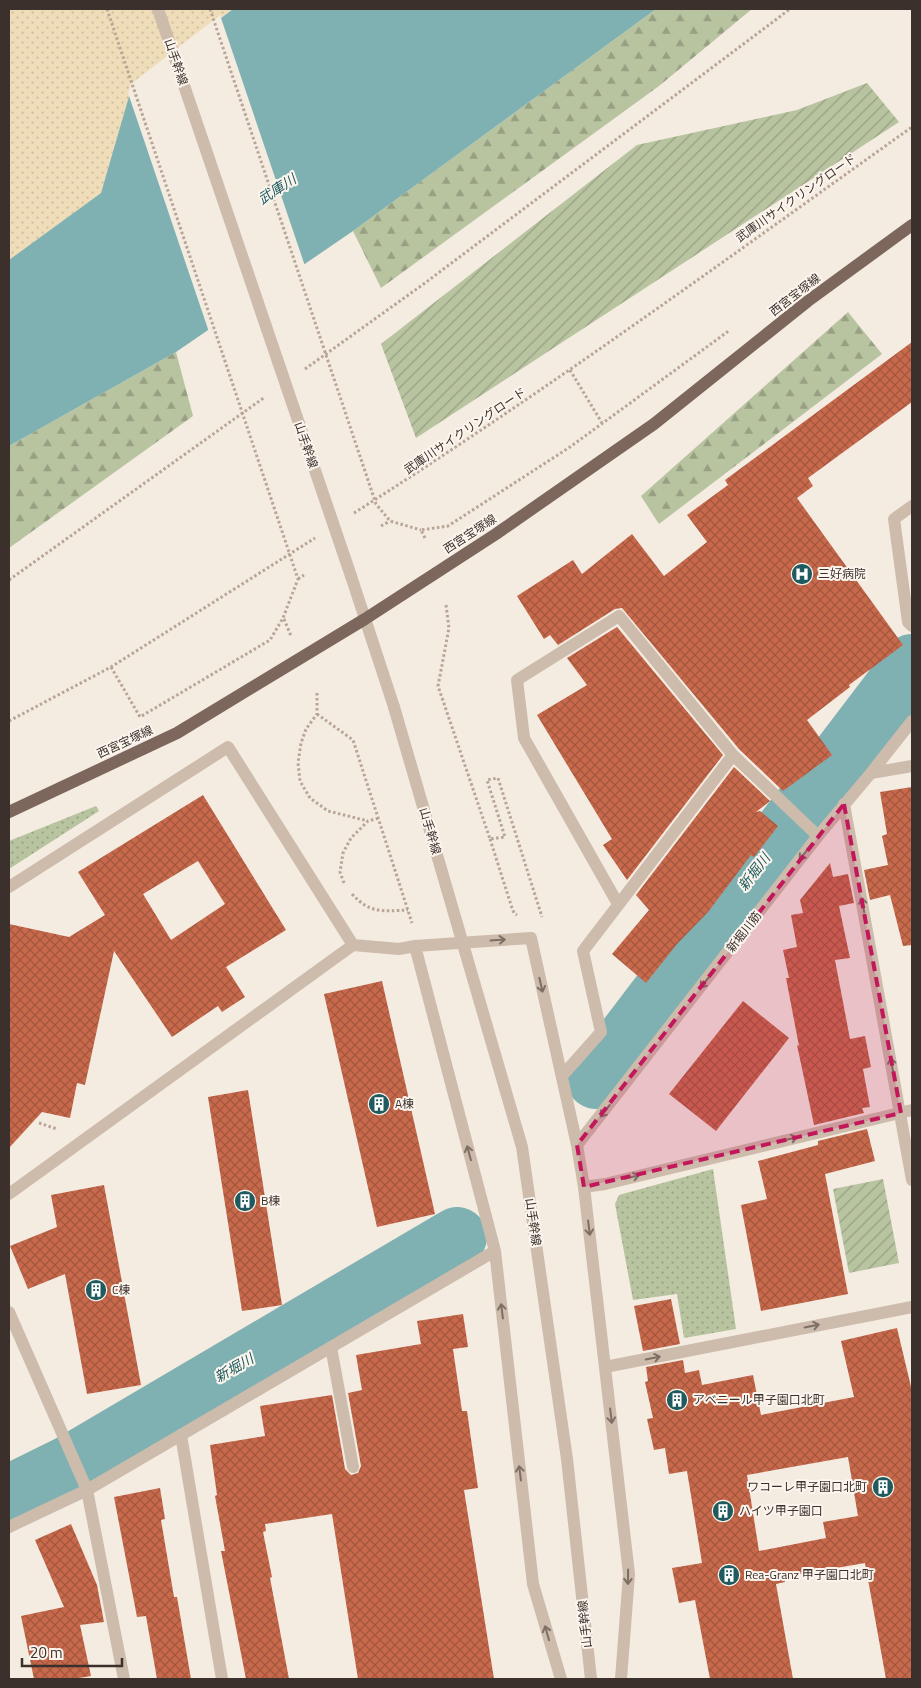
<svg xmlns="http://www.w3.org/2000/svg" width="921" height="1688" font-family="'Titillium Web','Noto Sans JP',sans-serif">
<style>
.grass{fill:url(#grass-dots)}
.forest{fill:url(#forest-firs)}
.sand{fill:url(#sand-dots)}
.garden{fill:url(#garden-furrows)}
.water{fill:#7fb0b2}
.pier{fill:#f4ebe1}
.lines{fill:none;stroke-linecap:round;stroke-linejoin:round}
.river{stroke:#7fb0b2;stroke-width:60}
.building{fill:url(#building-cross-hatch);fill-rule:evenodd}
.path{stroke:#b9a596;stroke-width:3;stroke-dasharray:2.5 2.5;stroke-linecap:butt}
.minor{stroke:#cdbbac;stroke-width:12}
.major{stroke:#7d675c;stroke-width:12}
.path-bridge{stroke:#b9a596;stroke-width:3;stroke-dasharray:2.5 2.5;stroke-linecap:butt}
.minor-bridge{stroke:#cdbbac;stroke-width:12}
.oneway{stroke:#7d6f65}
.marked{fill:#c2185b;fill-opacity:0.2;stroke:#c2185b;stroke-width:4;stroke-dasharray:10 6;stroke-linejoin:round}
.labels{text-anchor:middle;stroke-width:4;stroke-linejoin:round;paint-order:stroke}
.street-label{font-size:12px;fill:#3b302b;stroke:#fbf5ee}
.poi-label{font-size:12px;fill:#3b302b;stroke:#fbf5ee;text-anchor:start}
.water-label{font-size:14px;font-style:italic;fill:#1f5a5e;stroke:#fbf5ee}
</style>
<defs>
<pattern id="grass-dots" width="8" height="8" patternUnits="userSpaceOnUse" patternTransform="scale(1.25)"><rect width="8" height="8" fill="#b8c4a0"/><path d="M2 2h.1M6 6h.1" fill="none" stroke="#97a083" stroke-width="1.8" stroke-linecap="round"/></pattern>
<pattern id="forest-firs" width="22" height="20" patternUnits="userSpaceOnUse" patternTransform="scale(1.25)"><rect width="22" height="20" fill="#b8c4a0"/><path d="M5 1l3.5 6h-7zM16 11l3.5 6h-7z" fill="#97a083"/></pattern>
<pattern id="sand-dots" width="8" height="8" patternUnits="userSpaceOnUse" patternTransform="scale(1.25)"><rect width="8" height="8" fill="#efdcb8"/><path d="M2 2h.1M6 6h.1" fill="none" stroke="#cebd9e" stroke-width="1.8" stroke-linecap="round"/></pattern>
<pattern id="garden-furrows" width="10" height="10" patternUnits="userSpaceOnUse" patternTransform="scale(1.25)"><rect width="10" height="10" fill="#b8c4a0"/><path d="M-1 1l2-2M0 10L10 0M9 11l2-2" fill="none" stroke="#97a083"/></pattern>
<pattern id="building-cross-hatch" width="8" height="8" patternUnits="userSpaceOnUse" patternTransform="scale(1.25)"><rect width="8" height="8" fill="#c8694b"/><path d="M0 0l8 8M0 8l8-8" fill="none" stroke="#a4573f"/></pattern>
</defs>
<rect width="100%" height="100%" fill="#f4ebe1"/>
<path class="grass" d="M96,806L99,811L9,869V841Z
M713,1169L736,1329L684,1338L677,1294L633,1300L615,1204L619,1195Z"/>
<path class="forest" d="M656,9H752L659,86L381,288L353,231Z
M848,312L882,354L659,524L641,496Z
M176,352L193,416L9,548V446Z"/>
<path class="sand" d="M9,9H233L132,86L101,193L9,260Z"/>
<path class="garden" d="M867,83L899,122L416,438L381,344L637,145L797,110Z
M883,1179L899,1263L849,1273L833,1189Z"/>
<path class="water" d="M233,9H656L353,231L176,352L9,446V260L101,193L132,86Z"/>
<path class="pier" d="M220,15L305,266L209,332L128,93L131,84Z"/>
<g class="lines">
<path class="river" d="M596,1079L912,664
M9,1495L68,1466L457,1237"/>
</g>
<path class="building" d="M912,342V402L808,478L813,486L797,498L903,645L849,685L850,687L807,720L832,755L783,791L739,749L622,608L615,609L558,645L550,635L544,639L517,596L573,560L582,574L632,534L664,576L707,542L687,515L728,485L725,480Z
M617,627L723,755L627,880L603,845L612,839L537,715L587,685L567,658Z
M734,767L770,801L756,812L760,811L778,826L754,857L751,855L708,912L677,944L646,983L612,954L649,910L636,895Z
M912,787V945L903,946L890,895L870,900L864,870L888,865L882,836L887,834L880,792Z
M203,795L286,930L226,967L245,997L222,1012L218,1006L172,1037L114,951L85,1085L77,1083L70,1118L42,1112L9,1148V924L69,937L105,915L78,872ZM198,861L225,904L171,940L143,894Z
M830,863L833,877L848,874L854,903L839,906L850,958L835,960L850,1039L865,1036L871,1067L863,1069L870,1107L862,1108L864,1113L814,1125L797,1045L799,1046L786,978H789L783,950L797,947L791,915L803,913L800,900Z
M382,981L435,1214L377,1227L324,994Z
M743,1001L789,1038L716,1131L669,1094Z
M248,1090L282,1305L242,1311L208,1097Z
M867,1129L875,1161L825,1174L848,1294L761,1311L741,1205L767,1199L758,1161L818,1145V1141Z
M104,1185L141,1385L87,1394L65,1274L28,1289L10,1246L57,1227L51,1195Z
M671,1299L680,1344L643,1351L634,1306Z
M463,1314L468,1347L453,1349L462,1411H467L478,1488L464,1490L494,1679H358L332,1514L265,1524L266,1531L263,1532L272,1577L270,1578L289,1679H246L221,1551H225L215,1496L217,1495L210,1445L265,1436L260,1406L332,1395L345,1469L351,1475L358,1473L361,1466L348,1393L362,1390L356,1355L421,1344L417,1321Z
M897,1328L912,1391V1679H886L865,1563L784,1577L785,1582L776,1584L793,1679H710L695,1600L679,1603L672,1568L702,1563L687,1471L669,1474L665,1448L654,1450L647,1419L653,1418L645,1382L648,1381L646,1367L683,1360L685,1373L699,1370L702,1385L753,1375L761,1415L854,1397L841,1341ZM848,1457L858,1516L823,1522L826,1538L759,1551L747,1475Z
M160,1488L165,1519L161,1520L174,1597H177L191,1679H157L146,1616L137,1617L114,1497Z
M71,1524L97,1585L104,1622L80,1625L91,1676L73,1679H34L21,1616L64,1607L35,1540Z"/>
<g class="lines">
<path class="path" d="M305,369L425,283L790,9
M570,370L602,423
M354,513C545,392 728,258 912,127
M381,526L390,521
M425,538L421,530L448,526L570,447L730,330
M298,579L304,575
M9,580L265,397
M446,605L449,628L438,686L490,839L505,837L487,780L498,778L542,917
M284,619L291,636
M111,667L140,717L270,640L283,618
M317,693V714L306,729L301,743L298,763L300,781L310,798L328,811L368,821
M317,714L353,740L412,923
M9,721L111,667L315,538
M490,839L512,908L514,913L517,915
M344,883L340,872L343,853L351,838L368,821L379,818
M352,894C370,914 383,911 408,910
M39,1123L57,1129"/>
<path class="minor" d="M912,506L894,519L908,622L912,626
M351,576L394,707
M871,773L912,766
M844,804L912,1180
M9,887L228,747L353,945
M618,904L524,738L517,680L619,616L733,755L818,836
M415,946L495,1251L533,1584L561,1679
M562,1076L601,1032L583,951L733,755
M577,1145L818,836L871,773L912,721
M584,1187L605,1184L912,1110
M9,1194L353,945L399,949L415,946L531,938L577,1145L584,1187L629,1574L621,1679
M9,1312L87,1490L124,1679
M331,1347L353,1467
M605,1367L912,1307
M181,1435L222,1679
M9,1527L87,1490L495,1251"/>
<path class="major" d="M9,812L177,733L365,619L496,534L654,424L808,301L912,225"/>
<path class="path-bridge" d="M107,9L298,579L283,618
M210,9L376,504L390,521L421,530"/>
<path class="minor-bridge" d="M158,9L351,576
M394,707L522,1147L567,1459L591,1679"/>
</g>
<defs><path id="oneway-shaft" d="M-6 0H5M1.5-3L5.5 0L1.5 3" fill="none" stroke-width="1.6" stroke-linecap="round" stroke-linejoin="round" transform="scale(1.25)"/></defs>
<g class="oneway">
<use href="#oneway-shaft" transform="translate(804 854) rotate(128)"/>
<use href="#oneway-shaft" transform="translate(863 905) rotate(-100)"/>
<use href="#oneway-shaft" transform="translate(498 940) rotate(-4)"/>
<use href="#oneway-shaft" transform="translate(705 982) rotate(128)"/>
<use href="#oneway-shaft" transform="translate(541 985) rotate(77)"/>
<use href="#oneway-shaft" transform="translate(892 1065) rotate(-100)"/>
<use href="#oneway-shaft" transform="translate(605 1111) rotate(128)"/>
<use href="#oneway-shaft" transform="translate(790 1139) rotate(-13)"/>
<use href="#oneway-shaft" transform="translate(469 1153) rotate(-105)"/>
<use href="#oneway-shaft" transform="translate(632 1177) rotate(-13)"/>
<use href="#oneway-shaft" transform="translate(589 1228) rotate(83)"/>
<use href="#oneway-shaft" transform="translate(502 1311) rotate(-97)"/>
<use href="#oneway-shaft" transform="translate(812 1326) rotate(-11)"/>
<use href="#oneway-shaft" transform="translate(653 1358) rotate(-11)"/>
<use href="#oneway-shaft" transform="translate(611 1416) rotate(83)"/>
<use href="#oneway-shaft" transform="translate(520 1473) rotate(-97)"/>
<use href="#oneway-shaft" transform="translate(628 1577) rotate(91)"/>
<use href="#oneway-shaft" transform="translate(547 1633) rotate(-106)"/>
</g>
<path class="marked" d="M844,804L901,1113L584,1187L577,1145Z"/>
<defs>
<g id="hospital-disc" transform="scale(1.125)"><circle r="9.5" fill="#1f5a5e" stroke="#fbf5ee"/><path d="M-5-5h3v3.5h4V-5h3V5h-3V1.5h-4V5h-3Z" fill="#fff"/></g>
<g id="building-disc" transform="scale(1.125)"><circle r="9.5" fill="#1f5a5e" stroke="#fbf5ee"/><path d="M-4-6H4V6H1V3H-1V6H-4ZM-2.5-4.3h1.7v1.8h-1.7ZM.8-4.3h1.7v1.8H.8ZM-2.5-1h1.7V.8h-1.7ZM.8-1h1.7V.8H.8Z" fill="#fff"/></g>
</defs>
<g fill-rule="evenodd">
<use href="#hospital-disc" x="802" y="574"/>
<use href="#building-disc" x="379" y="1104"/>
<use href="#building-disc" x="245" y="1201"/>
<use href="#building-disc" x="96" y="1290"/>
<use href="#building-disc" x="677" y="1400"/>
<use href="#building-disc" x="883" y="1487"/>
<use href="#building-disc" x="723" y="1511"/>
<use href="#building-disc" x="729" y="1575"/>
</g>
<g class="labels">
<g class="street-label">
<text transform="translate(176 62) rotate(71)" y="4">山手幹線</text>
<text transform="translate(796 198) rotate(-35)" y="4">武庫川サイクリングロード</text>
<text transform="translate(795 295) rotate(-38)" y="4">西宮宝塚線</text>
<text transform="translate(465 431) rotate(-34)" y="4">武庫川サイクリングロード</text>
<text transform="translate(306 445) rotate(71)" y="4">山手幹線</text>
<text transform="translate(470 534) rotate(-33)" y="4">西宮宝塚線</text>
<text transform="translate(125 742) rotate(-25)" y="4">西宮宝塚線</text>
<text transform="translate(430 831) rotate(74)" y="4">山手幹線</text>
<text transform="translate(744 932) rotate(-52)" y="4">新堀川筋</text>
<text transform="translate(533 1222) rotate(82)" y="4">山手幹線</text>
<text transform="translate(585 1624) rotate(-96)" y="4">山手幹線</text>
</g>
<g class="poi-label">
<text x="818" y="578">三好病院</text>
<text x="395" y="1108">A棟</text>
<text x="261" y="1205">B棟</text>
<text x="112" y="1294">C棟</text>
<text x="693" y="1404">アベニール甲子園口北町</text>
<text x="867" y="1491" text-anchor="end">ワコーレ甲子園口北町</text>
<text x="739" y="1515">ハイツ甲子園口</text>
<text x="745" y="1579">Rea-Granz 甲子園口北町</text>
</g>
<g class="water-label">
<text transform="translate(277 189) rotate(-33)" y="5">武庫川</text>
<text transform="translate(754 872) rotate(-53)" y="5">新堀川</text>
<text transform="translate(234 1368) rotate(-30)" y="5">新堀川</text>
</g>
</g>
<rect width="921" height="1688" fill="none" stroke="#3b302b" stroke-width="20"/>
<path d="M22 1658v8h100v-8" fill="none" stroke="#3b302b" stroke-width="2.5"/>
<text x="30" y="1658" font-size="15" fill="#3b302b" stroke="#fbf5ee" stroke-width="4" paint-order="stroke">20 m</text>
</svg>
